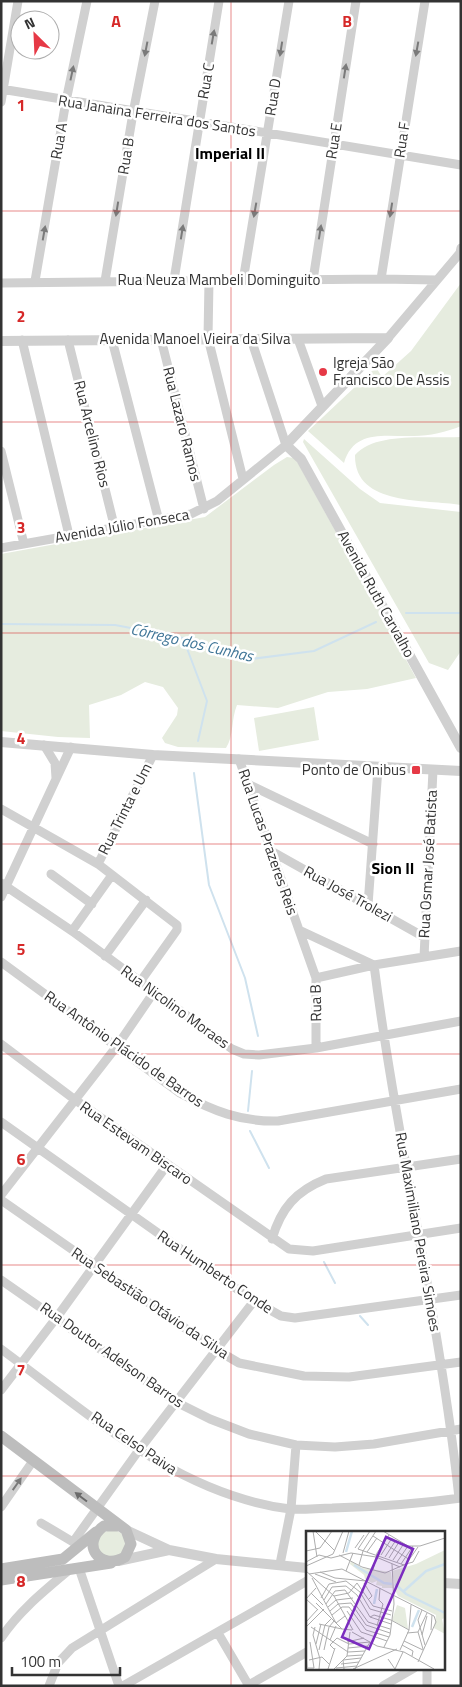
<svg xmlns="http://www.w3.org/2000/svg" width="462" height="1687" font-family="'Titillium Web',sans-serif">
<style>
.green{fill:#e6ecdf}
.lines{fill:none;stroke-linecap:round;stroke-linejoin:round}
.stream{stroke:#cfe2ee;stroke-width:2}
.minor{stroke:#d0d0d0;stroke-width:9}
.tertiary{stroke:#d0d0d0;stroke-width:10}
.secondary{stroke:#bdbdbd;stroke-width:11}
.oneway{fill:#7a7a7a}
.oneway2{fill:#6a6a6a}
.grid{fill:none;stroke:#d62828;stroke-width:1;stroke-opacity:0.55}
.poi-dot{fill:#e63946;stroke:#fff;stroke-width:2}
.labels{text-anchor:middle;stroke-width:5;stroke-linejoin:round;paint-order:stroke}
.street-label{font-size:15px;fill:#333;stroke:#fff}
.poi-label{font-size:15px;fill:#333;stroke:#fff;text-anchor:start}
.neighbourhood-label{font-size:16px;font-weight:bold;fill:#000;stroke:#fff}
.water-label{font-size:16px;font-style:italic;fill:#3f7597;stroke:#fff}
.inset-river{fill:none;stroke:#cfe2ee;stroke-width:2.5}
.inset-road{fill:none;stroke:#adadad;stroke-width:1}
.view{fill:#7b2cbf;fill-opacity:0.15;stroke:#7b2cbf;stroke-width:2.5}
.inset-edge{fill:none;stroke:#333;stroke-width:2.5}
.grid-label{font-size:16px;text-anchor:middle;font-weight:bold;fill:#d62828;stroke:#fff;stroke-width:5;stroke-linejoin:round;paint-order:stroke}
</style>
<rect width="100%" height="100%" fill="#fff"/>
<path class="green" d="M461,283V426C447,432 429,436 414,436C387,437 354,428 344,463L308,431L372,371L377,369L382,377L411,351Z
M461,437V505C426,499 354,507 355,455C376,431 430,439 461,437Z
M304,439L360,489L380,503L461,512V651L448,670L429,663L303,442Z
M287,457L294,458L298,463L416,678L367,689L328,692L278,708L237,705C231,719 234,736 226,748L178,747L165,743L162,738L177,715L178,708L163,687L145,682L121,695L89,705L90,738L58,737L1,731V554L205,517L274,465Z
M314,707L319,740L259,751L254,718Z
M113,1529L121,1533L127,1544L123,1555L102,1558L96,1541L100,1534Z"/>
<g class="lines">
<path class="stream" d="M406,613H461
M1,624L115,625L183,638L251,659L314,651L376,622
M183,638L207,701L198,741
M194,773L209,885L245,978L258,1036
M248,1111L252,1071
M250,1131L269,1168
M324,1262L335,1283
M360,1316L368,1325"/>
<path class="minor" d="M1,89L461,165
M1,102L18,1
M381,279L425,1
M174,280L219,1
M313,280L356,1
M35,281L66,101L87,1
M105,281L133,113L155,1
M209,281L208,338L243,479
M243,281L289,1
M1,283L381,279L437,280
M388,338L460,253L461,248
M161,339L204,509
M298,339L322,406
M22,340L69,535
M68,340L115,529
M112,340L159,521
M1,451L24,544
M1,548L191,514L217,501L286,445L251,339
M44,745L55,763L56,778
M239,759L299,930L374,965C397,1144 440,1319 459,1498
M250,785L373,844
M1,809L98,864L177,925V930L140,982
M271,851L424,937
M98,864L153,755
M51,874L92,904
M1,883L72,931L232,1049L244,1054L259,1055L316,1048L461,1021
M1,897L71,747
M368,905L378,768
M299,930L316,978V1048
M72,931L112,875
M105,956L146,900
M424,957L433,770
M1,962L180,1093C213,1111 241,1122 278,1121L461,1089
M316,978L374,965L461,951
M1,1044L74,1099L289,1249L313,1251L461,1228
M1,1122L254,1301L281,1316L295,1318L461,1295
M1,1195L117,1046L154,992
M1,1200L215,1349L239,1363L304,1376L349,1377L461,1362
M272,1239C281,1208 296,1191 326,1179L461,1159
M1,1280L176,1402L210,1419L249,1434L296,1445L335,1447L374,1444L461,1429
M1,1349C89,1414 178,1495 290,1509C304,1510 318,1508 332,1508C375,1507 418,1504 461,1498
M1,1390L57,1317L167,1165
M1,1507L33,1461
M41,1523L78,1545
M73,1542L139,1450L254,1301
M280,1564L291,1509L296,1445
M79,1568L119,1686
M218,1633L249,1686
M1,1638C19,1611 44,1591 69,1570
M49,1686L58,1663L72,1648L216,1559
M123,1686L307,1581
M247,1686L307,1652
M383,1686L414,1668
M427,1686V1668"/>
<path class="tertiary" d="M388,338L286,445L301,459L461,748
M1,341L388,338
M1,742L153,755L461,771
M126,1530L169,1550
M118,1561L169,1550L216,1559L307,1568
M443,1583L461,1584"/>
<path class="secondary" d="M1,1436L126,1530L131,1544L125,1557C99,1572 80,1543 104,1526H120
M1,1569L63,1559L96,1532
M1,1580L111,1563"/>
</g>
<defs><path id="oneway-solid" d="M-6-.8H1V-3.2L6.5 0L1 3.2V.8H-6Z" transform="scale(1.25)"/></defs>
<g class="oneway">
<use href="#oneway-solid" transform="translate(213 37) rotate(-80)"/>
<use href="#oneway-solid" transform="translate(146 49) rotate(101)"/>
<use href="#oneway-solid" transform="translate(281 49) rotate(99)"/>
<use href="#oneway-solid" transform="translate(417 49) rotate(100)"/>
<use href="#oneway-solid" transform="translate(345 71) rotate(-81)"/>
<use href="#oneway-solid" transform="translate(72 73) rotate(-78)"/>
<use href="#oneway-solid" transform="translate(117 209) rotate(99)"/>
<use href="#oneway-solid" transform="translate(255 210) rotate(100)"/>
<use href="#oneway-solid" transform="translate(391 210) rotate(99)"/>
<use href="#oneway-solid" transform="translate(182 232) rotate(-81)"/>
<use href="#oneway-solid" transform="translate(320 232) rotate(-81)"/>
<use href="#oneway-solid" transform="translate(44 233) rotate(-80)"/>
<use href="#oneway-solid" transform="translate(17 1484) rotate(-55)"/>
</g>
<use class="oneway2" href="#oneway-solid" transform="translate(81 1497) rotate(-143)"/>
<path class="grid" d="M231,1V1686M1,211H461M1,422H461M1,633H461M1,844H461M1,1054H461M1,1265H461M1,1476H461"/>
<g class="poi-dot">
<circle cx="323" cy="372" r="5"/>
<rect x="411" y="765" width="10" height="10" rx="2.5"/>
</g>
<g class="labels">
<g class="street-label">
<text transform="translate(206 81) rotate(-80)" y="5">Rua C</text>
<text transform="translate(273 97) rotate(-81)" y="5">Rua D</text>
<text transform="translate(157 116) rotate(9)" y="5">Rua Janaina Ferreira dos Santos</text>
<text transform="translate(402 140) rotate(-81)" y="5">Rua F</text>
<text transform="translate(59 141) rotate(-80)" y="5">Rua A</text>
<text transform="translate(334 141) rotate(-81)" y="5">Rua E</text>
<text transform="translate(126 156) rotate(-81)" y="5">Rua B</text>
<text x="219" y="285">Rua Neuza Mambeli Dominguito</text>
<text x="195" y="344">Avenida Manoel Vieira da Silva</text>
<text transform="translate(182 424) rotate(76)" y="5">Rua Lazaro Ramos</text>
<text transform="translate(92 434) rotate(76)" y="5">Rua Arcelino Rios</text>
<text transform="translate(122 526) rotate(-10)" y="5">Avenida Júlio Fonseca</text>
<text transform="translate(376 594) rotate(61)" y="5">Avenida Ruth Carvalho</text>
<text transform="translate(125 809) rotate(-63)" y="5">Rua Trinta e Um</text>
<text transform="translate(268 842) rotate(71)" y="5">Rua Lucas Prazeres Reis</text>
<text transform="translate(428 864) rotate(-87)" y="5">Rua Osmar José Batista</text>
<text transform="translate(348 894) rotate(29)" y="5">Rua José Trolezi</text>
<text transform="translate(316 1003) rotate(-91)" y="5">Rua B</text>
<text transform="translate(175 1007) rotate(36)" y="5">Rua Nicolino Moraes</text>
<text transform="translate(124 1049) rotate(35)" y="5">Rua Antônio Plácido de Barros</text>
<text transform="translate(136 1143) rotate(35)" y="5">Rua Estevam Biscaro</text>
<text transform="translate(418 1232) rotate(80)" y="5">Rua Maximiliano Pereira Simoes</text>
<text transform="translate(215 1272) rotate(34)" y="5">Rua Humberto Conde</text>
<text transform="translate(150 1303) rotate(34)" y="5">Rua Sebastião Otávio da Silva</text>
<text transform="translate(112 1355) rotate(35)" y="5">Rua Doutor Adelson Barros</text>
<text transform="translate(134 1443) rotate(34)" y="5">Rua Celso Paiva</text>
</g>
<g class="poi-label">
<text x="333" y="368">Igreja São<tspan x="333" dy="17">Francisco De Assis</tspan></text>
<text x="406" y="775" text-anchor="end">Ponto de Onibus</text>
</g>
<g class="neighbourhood-label">
<text x="230" y="159">Imperial II</text>
<text x="393" y="874">Sion II</text>
</g>
<g class="water-label">
<text transform="translate(192 642) rotate(13)" y="6">Córrego dos Cunhas</text>
</g>
</g>
<g transform="translate(306 1531)">
<rect width="139" height="139" fill="#fff"/>
<path d="M139,19V87L136,88L139,103L128,97L130,84L92,65L89,59L93,55L89,57L86,40L110,33ZM45,30L56,37L85,41L87,57H76V55L70,54L71,50L66,52L59,48L58,44L44,33ZM91,74L99,77L102,98L86,89Z" fill="#e6ecdf"/>
<path class="inset-river" d="M40,21L46,0M48,34L78,52L86,53M89,53L100,63L139,82M98,60L120,40L139,33M68,73L71,58M106,96L113,79"/>
<path class="inset-road" d="M7,0L11,26M9,0L29,20M64,0L52,18L98,34M77,0L102,15H114L139,7M67,5L104,29M49,17L58,4M0,20L14,17L26,0M61,21L71,7M37,22L43,0M33,24L56,36L79,42L100,33L112,16M75,24L86,7M79,26L90,9M83,27L93,11M87,29L97,14M0,31L13,24L25,27L45,22L70,26L94,36M91,31L102,15M95,33L107,15M100,33L107,31L113,20M53,34L57,20L70,0M0,35L27,23L37,0M67,39L71,22L83,4M0,40L28,65L47,99M40,40L47,22M14,41L29,47L60,50M3,43L36,38L128,85M9,43L30,51M6,47L30,92L36,98L46,99M58,52L66,65L63,68M10,57L0,68L12,79M5,62L17,74M28,65L43,62L51,52L67,75L86,80M15,67L23,53L40,50L54,61L64,78L85,84M18,69L26,56L40,55L51,64L64,86M10,72L30,92L39,85M20,73L29,60L39,59L62,91L84,98M22,76L30,69L47,67M116,79L112,89L119,114M24,80L32,73L45,72L60,94L84,102M41,80L55,101L81,110M26,84L36,76H43L60,99L83,106M64,86L68,84L85,89L103,99M64,86L85,93M0,91L12,78M13,93L36,98M71,95L77,73L73,69L74,57M0,96L18,78M5,96L42,121L59,120M9,96L7,104L14,128L13,138M125,99L126,84M46,101L71,115L98,121L128,138M112,101L117,118M101,102L112,101L121,82M116,104L121,85M24,109L30,95M98,110L117,119M41,111L58,107M10,113L15,93M96,114L107,120L106,125M78,116L84,104L88,73L86,33M42,117L62,115M28,118L24,114L31,107L43,113L64,111M13,119L19,94L26,87M18,119L23,96L28,90M94,119L103,99L105,74M0,120L1,138M41,125L57,124M82,128L89,138L97,121M3,129L16,126L23,133M112,131L130,91L128,85M35,133L53,131M2,137H8L4,111M30,137L51,135M22,138L29,117M28,138L41,125L44,101M38,138L37,129L55,127M47,138L91,118M49,138L64,111"/>
<path class="view" d="M80,6L107,18L63,118L36,106Z"/>
<rect width="139" height="139" class="inset-edge"/>
</g>
<g class="grid-label">
<text x="116" y="27">A</text>
<text x="347" y="27">B</text>
<text x="21" y="111">1</text>
<text x="21" y="322">2</text>
<text x="21" y="533">3</text>
<text x="21" y="744">4</text>
<text x="21" y="955">5</text>
<text x="21" y="1165">6</text>
<text x="21" y="1376">7</text>
<text x="21" y="1587">8</text>
</g>
<rect width="462" height="1687" fill="none" stroke="#333333" stroke-width="5"/>
<g transform="translate(35 35) rotate(336)"><circle r="24" fill="#ffffff" stroke="#adadad"/>
<path d="M0-4L9 19L0 12L-9 19Z" fill="#e63946"/>
<text y="-8" font-size="14" font-weight="bold" text-anchor="middle" fill="#333333">N</text>
</g>
<path d="M12 1667v8h108v-8" fill="none" stroke="#333333" stroke-width="2.5"/>
<text x="20" y="1667" font-size="15" fill="#333333" stroke="#ffffff" stroke-width="4" paint-order="stroke">100 m</text>
</svg>
